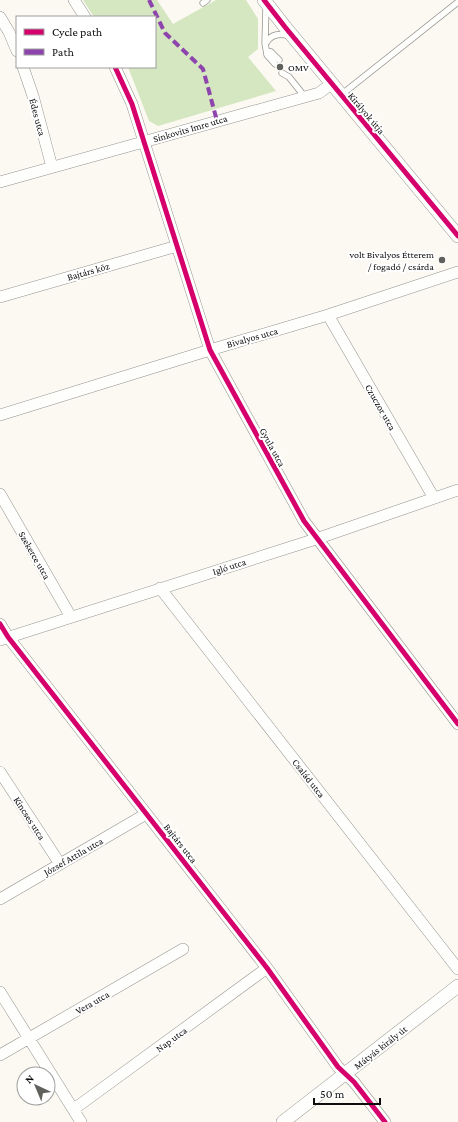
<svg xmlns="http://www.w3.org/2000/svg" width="458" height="1122" font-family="'Crimson Pro',serif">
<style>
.forest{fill:#d4e7c0}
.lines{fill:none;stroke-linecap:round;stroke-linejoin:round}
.service-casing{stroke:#949390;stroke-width:7}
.minor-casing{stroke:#949390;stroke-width:12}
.tertiary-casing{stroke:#949390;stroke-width:14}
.service{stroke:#fefefd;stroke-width:5.5}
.minor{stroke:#fefefd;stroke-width:11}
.tertiary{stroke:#fefefd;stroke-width:13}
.quiet{stroke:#8e44ad;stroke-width:4;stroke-dasharray:8 4;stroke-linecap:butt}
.cycleway-casing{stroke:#fff;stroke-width:8}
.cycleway{stroke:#d6006c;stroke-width:5}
.poi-dot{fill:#60605d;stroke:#fff;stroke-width:1.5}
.labels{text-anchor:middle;stroke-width:4;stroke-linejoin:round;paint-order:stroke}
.poi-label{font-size:10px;fill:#0d0d0d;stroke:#fff;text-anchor:start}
.street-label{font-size:10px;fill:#0d0d0d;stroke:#fff}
</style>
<rect width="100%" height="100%" fill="#fbf9f1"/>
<path class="forest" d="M83,0H157L173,24L216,0H246L258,19V49L248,57L276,91L158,126L149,121L128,67H155V17H94Z"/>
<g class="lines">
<g class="service-casing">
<path id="service" d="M203,3L207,0
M266,7L265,43L267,55L275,64
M266,43C271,34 280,33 289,36
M267,51L271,52L279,60
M282,73L289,77L305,97
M341,95L458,2"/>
</g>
<g class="minor-casing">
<path id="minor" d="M74,0L85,17
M0,17L9,32L17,51
M23,67L33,96L52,167
M115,67L132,104L210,350L304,521L458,724
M0,182L319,93L331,84
M0,297L177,246
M328,315L434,498
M0,415L210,350L328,315L458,272
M0,494L71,617
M160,588L458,969
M0,624L8,637L267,968L338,1067L354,1082L385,1122
M0,640L316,539L458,490
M0,772L60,864
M0,899L146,814
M0,992L81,1122
M0,1055L183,949
M74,1109L267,968"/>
</g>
<g class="tertiary-casing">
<path id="tertiary" d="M264,0L285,27L458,236
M283,1122L458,986"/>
</g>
<use href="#service" class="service"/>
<use href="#minor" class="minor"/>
<use href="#tertiary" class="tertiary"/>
<path class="quiet" d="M149,0L165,33L203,69L217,121"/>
<g class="cycleway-casing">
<path id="cycleway" d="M264,0L285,27L458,236
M115,67L132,104L210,350L304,521L458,724
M0,624L8,637L267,968L338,1067L354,1082L385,1122"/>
</g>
<use href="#cycleway" class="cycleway"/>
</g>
<g class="poi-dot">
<circle cx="280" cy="67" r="4"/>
<circle cx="442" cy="260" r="4"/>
</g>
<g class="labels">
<g class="poi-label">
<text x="288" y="71">OMV</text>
<text x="434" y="258" text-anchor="end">volt Bivalyos Étterem<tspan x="434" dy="12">/ fogadó / csárda</tspan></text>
</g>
<g class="street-label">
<text transform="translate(367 113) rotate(50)" y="4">Királyok útja</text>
<text transform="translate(38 117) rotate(75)" y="4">Édes utca</text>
<text transform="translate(190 128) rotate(-16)" y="4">Sinkovits Imre utca</text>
<text transform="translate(88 271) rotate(-16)" y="4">Bajtárs köz</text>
<text transform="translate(252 337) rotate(-16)" y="4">Bivalyos utca</text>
<text transform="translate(381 407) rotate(60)" y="4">Czuczor utca</text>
<text transform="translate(273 447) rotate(61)" y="4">Gyula utca</text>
<text transform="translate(35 555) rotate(60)" y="4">Szekerce utca</text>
<text transform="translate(229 566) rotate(-18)" y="4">Igló utca</text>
<text transform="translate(309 778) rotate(52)" y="4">Család utca</text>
<text transform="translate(30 818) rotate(57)" y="4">Kincses utca</text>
<text transform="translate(181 843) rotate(52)" y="4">Bajtárs utca</text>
<text transform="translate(73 856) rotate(-30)" y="4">József Attila utca</text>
<text transform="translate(92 1002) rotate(-30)" y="4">Vera utca</text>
<text transform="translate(171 1039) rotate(-36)" y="4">Nap utca</text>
<text transform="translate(380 1047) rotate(-38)" y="4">Mátyás király út</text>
</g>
</g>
<rect x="16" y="16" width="140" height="52" fill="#ffffff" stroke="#9e9e9e"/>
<rect x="24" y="29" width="20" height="6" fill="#d6006c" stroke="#9e9e9e"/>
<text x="52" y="36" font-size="12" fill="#0d0d0d">Cycle path</text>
<rect x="24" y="49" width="20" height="6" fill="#8e44ad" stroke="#9e9e9e"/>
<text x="52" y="56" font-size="12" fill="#0d0d0d">Path</text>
<g transform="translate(36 1086) rotate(316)"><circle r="19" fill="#ffffff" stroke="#9e9e9e"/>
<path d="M0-3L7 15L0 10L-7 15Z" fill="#60605d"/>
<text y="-6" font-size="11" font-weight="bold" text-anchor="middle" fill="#0d0d0d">N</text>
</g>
<path d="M314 1098v6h66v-6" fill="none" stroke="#0d0d0d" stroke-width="2"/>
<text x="320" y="1098" font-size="12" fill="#0d0d0d" stroke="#ffffff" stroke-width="3" paint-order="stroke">50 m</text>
</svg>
